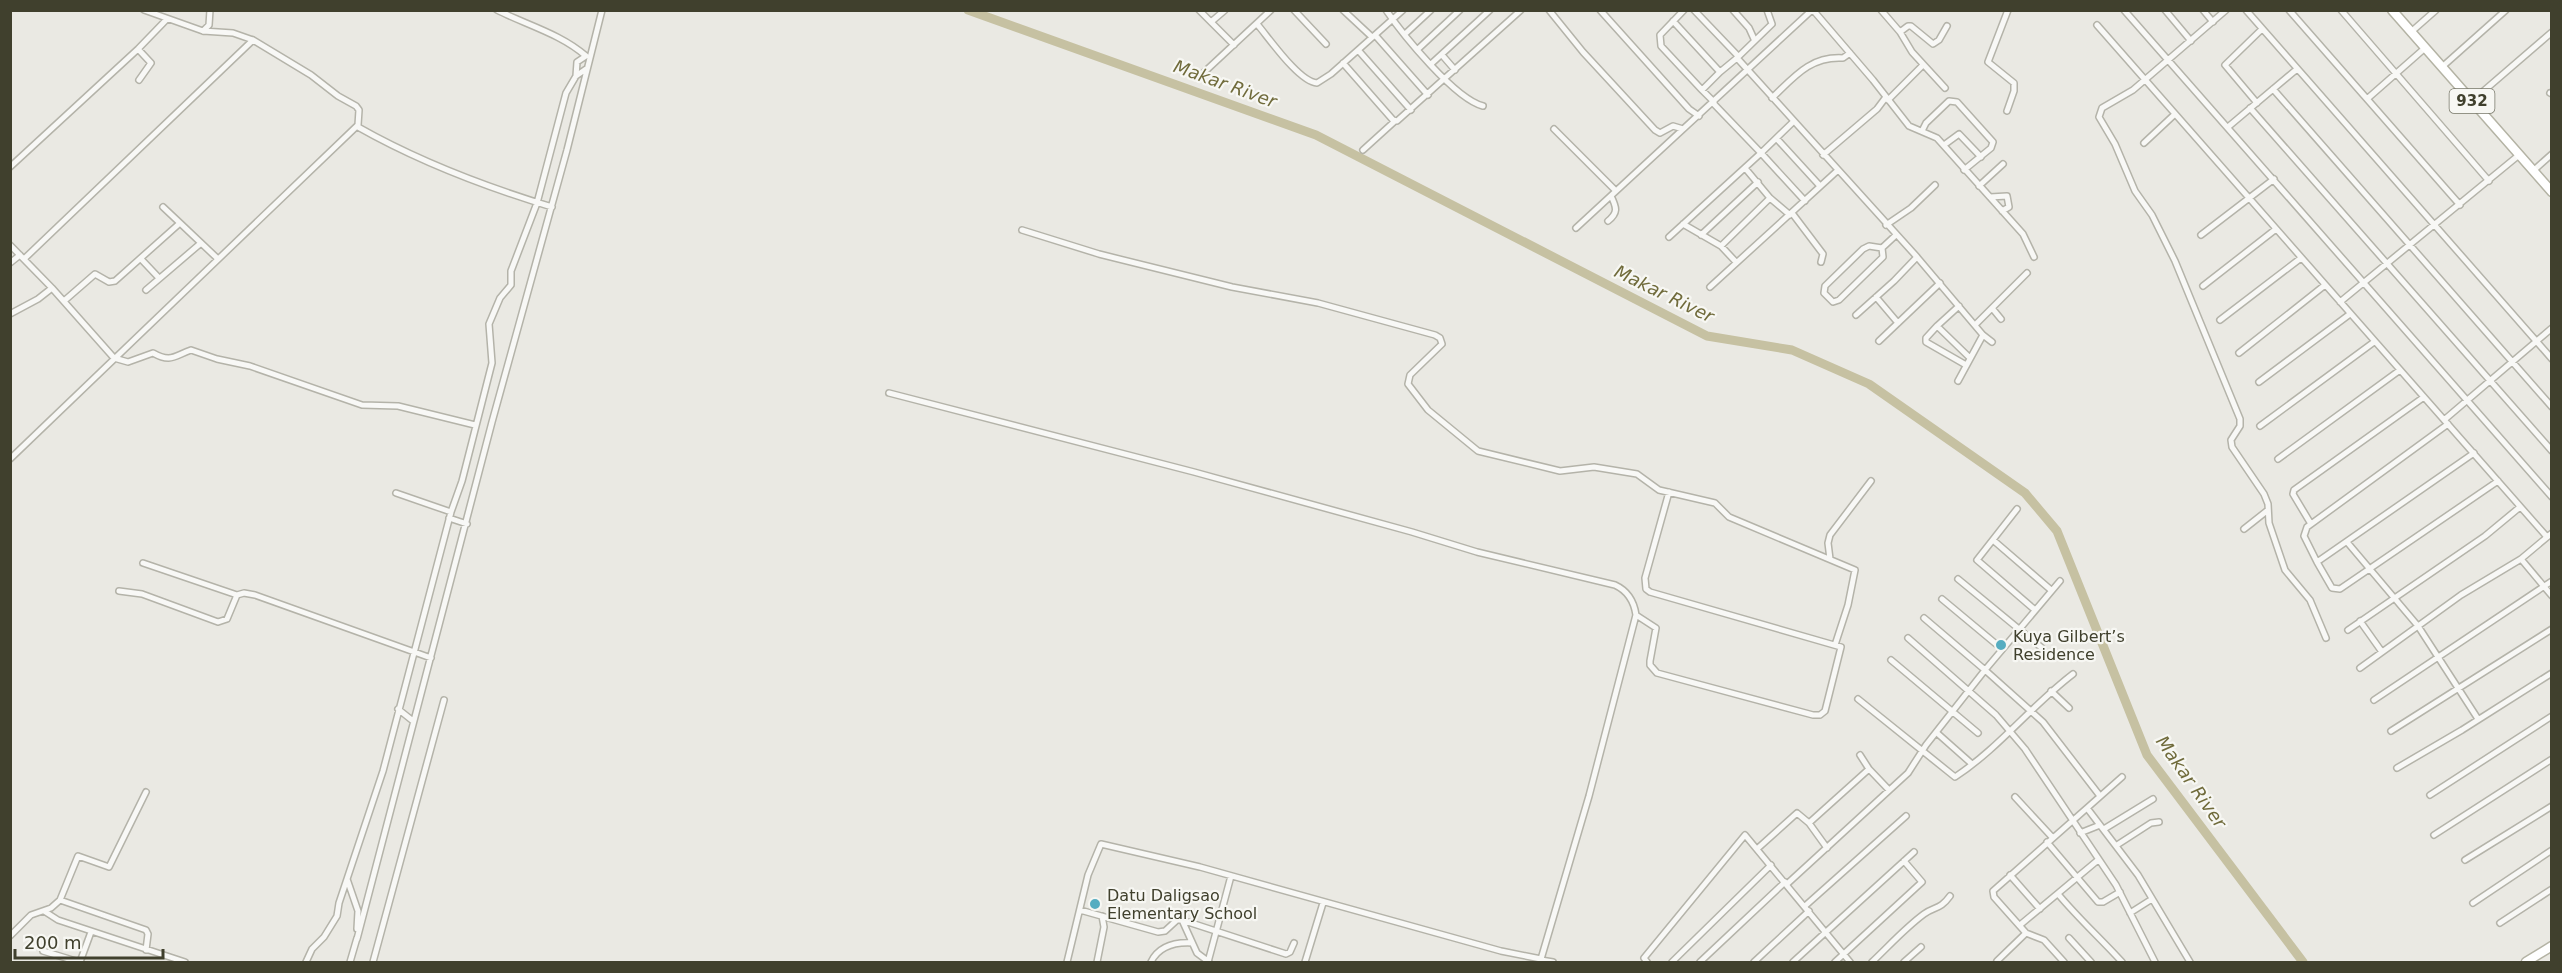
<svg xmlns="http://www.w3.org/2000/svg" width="2562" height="973" font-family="'DejaVu Sans',sans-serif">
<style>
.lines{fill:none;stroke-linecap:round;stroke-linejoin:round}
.river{stroke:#c6c1a2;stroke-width:9}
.minor-casing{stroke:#b4b3a9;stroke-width:8}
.primary-casing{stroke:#b4b3a4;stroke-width:11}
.minor{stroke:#f8f8f6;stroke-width:5}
.primary{stroke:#fff;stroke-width:8}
.poi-dot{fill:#56adc1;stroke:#f7f7f3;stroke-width:2}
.labels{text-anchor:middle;stroke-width:4.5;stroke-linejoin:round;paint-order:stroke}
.shield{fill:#f7f7f3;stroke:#777768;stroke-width:1.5}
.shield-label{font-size:15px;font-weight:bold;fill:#40402d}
.poi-label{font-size:16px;fill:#40402d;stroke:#f7f7f3;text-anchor:start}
.water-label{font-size:18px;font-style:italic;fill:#706b3b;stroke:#f7f7f3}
</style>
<rect width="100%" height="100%" fill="#eae9e3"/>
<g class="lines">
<path class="river" d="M968,10L1316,135L1707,336L1792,350L1869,384L2025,493L2057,531L2147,755L2303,962"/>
<g class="minor-casing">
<path id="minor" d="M497,10C527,25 561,34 586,56L577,62L576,76
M1199,10L1234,45
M1294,10L1326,44
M1343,10L1372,37
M1386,10C1403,35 1455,99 1483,106
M1549,10L1583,52L1655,130L1660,133L1673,126L1683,129
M1600,10L1689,109L1699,116
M1684,10L1660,35L1661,46L1702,90L1720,72
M1694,10L1738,56
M1733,10L1749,28L1754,39
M1813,10L1873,80L1909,126L1937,138L2023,234L2034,257
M1881,10L1900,32L1912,52L1945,88
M2124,10L2552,497
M2165,10L2191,41
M2203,10L2213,22
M2226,10L2133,90L2102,108L2099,117L2115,144L2135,191L2152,215L2175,261L2240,419V426L2231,440L2232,447L2264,494L2268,504L2269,523L2285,570L2310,600L2326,638
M2246,10L2552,359
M2289,10L2460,205
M2341,10L2489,181
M1673,21L1720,72L1737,58L1917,257L1983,335L1992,342
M1211,22L1225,10
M1257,24C1269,38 1299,82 1317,83L1331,74L1403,10
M2097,25L2547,537
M203,31L209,25L210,10
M1900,32L1908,26H1911L1933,44L1939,40L1947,26
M2411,32L2436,10
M1405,34L1431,10
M1375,35L1428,95
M138,49L151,63L139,80
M1418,49L1460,10
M1358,50L1411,110
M1442,55L1455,70
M1737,58L1772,24L1767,10
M1343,63L1393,120L1397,121L1521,10
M1431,64L1490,10
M2442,67L2506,10
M1199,77L1271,10
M2273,89L2552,407
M1702,90L1714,102
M2550,93L2552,94
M1772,98C1794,77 1810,56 1843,58L1850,53
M2367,99L2425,48
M1888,100L1923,65
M2472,101L2552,32
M2257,103L2225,65L2262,29
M2250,108L2552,451
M2007,111L2014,91V83L1988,62L2008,10
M1793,122L1761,153L1805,201
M358,127C418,161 486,187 552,207
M2228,127L2297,69
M1554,129L1616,191
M1922,131L1926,123L1949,101L1957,102L1993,142L1991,148L1964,170
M1777,139L1820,186
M2144,143L2175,114
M1944,145L1959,134L1981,157
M1363,150L1395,121
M1823,155L1877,109L1886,97
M10,167L138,49L167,19
M1745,168L1770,198L1790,215
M2533,171L2552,154
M1979,186L2003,164
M1990,197L2007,196L2009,207L2002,211
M163,207L180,223
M1792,213L1823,254L1821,262
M1608,221C1618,213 1617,208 1611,196
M1683,224L1721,246L1736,262
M1886,225L1911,208L1935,185
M1576,228L1812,10
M1022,230L1099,254L1232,287L1318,303L1435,335L1440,338L1442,344L1410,375L1408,384L1428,410L1478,451L1560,471L1594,467L1637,474L1659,490L1715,503L1729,517L1855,570L1848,605L1835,645
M1701,235L1758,182
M2201,235L2274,179
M1669,237L1761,153L1713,103
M10,245L52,288L38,299L10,314
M1721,246L1770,198
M1869,246L1882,248L1883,257L1839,300L1833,302L1824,293L1825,286L1863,249Z
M1882,248L1896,235
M24,259L253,40
M141,259L159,278
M10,263L20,255
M2203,286L2276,229
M1710,287L1837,171
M52,288L114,358L128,362L153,353C171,363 174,356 191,350L217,359L250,366L362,405L398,406L475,425
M146,290L201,243
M1876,297L1898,323
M64,301L95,274L109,282L115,281L180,223L218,259
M2340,302L2519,155
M1959,306L1937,326L1970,358
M1992,308L2001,319
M1856,315L1894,281L1917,257
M2220,320L2301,258
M1976,324L2027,273
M1937,326L1926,338V342L1966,365
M1879,341L1940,283
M2239,353L2325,285
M1958,381L1983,335
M2259,382L2350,314
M889,393L1194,472L1412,532L1477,552L1615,585C1628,591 1634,601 1636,615L1589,796L1541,959L1501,951L1200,867L1101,844L1088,875L1067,962
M2444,420L2552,328
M2448,424L2307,527L2304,536L2317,562L2474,453
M2260,426L2374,342
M10,459L358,125L359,110L356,106L338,96L311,75L253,40L233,33L203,31L144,10
M2278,459L2400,370
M396,493L451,512
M2017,509L1977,560L2035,610
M449,518L467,524
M2311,524L2293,494L2294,490L2424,397
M2244,529L2268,510
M1993,540L2051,590
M2347,542L2418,626L2478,719
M1830,559L1828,543L1830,535L1871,481
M2521,559L2552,596
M2317,562L2332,588L2340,589L2498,481
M143,563L237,595L244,593L255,595L431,658
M1958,579L2042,648
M2060,581L1985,670L2043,722L2100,796
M119,591L142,594L218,622L227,619L237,595
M1942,599L2002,649
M1636,615L1656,628L1650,661V665L1657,673L1813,715H1820L1825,711L1841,647L1650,592L1646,589L1645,578L1669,492
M2360,621L2382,652
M2348,630L2485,536L2520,507
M1908,638L1996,715L2025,749L2116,885L2155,962
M1891,660L1978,733
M2360,668L2461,595L2521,559L2552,533
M2051,691L2069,708
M1858,699L1955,777C1999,748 2031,706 2073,674
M2374,700L2552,581
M398,709L413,721
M2391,731L2552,629
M1937,733L1972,764
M1860,755L1869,769
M2397,768L2462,730L2552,673
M2430,795L2552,716
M2015,797L2052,837
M2087,808L2122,777
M1809,823L1869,769L1889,790
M2104,829L2153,799
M2080,833L2100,825
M2434,835L2552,759
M2047,842L2098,902H2103L2120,892
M2117,845L2151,823L2159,822
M1757,849L1797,813L1809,823L1827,848
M2465,860L2552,806
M2010,875L2040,909
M1787,884L1908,773L1926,745L1985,670L1924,618
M2058,894C2078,918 2101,939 2122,962
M60,900L146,930L148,934L146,950
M2473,903L2552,850
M1805,906L1906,816
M1080,910L1158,932L1165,931L1177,920H1182L1286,954L1290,952L1294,943
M44,911L58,920L185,962
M2130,913L2152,899
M1182,920L1197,953L1209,962
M2500,923L2552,889
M2020,925L2098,860
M357,929L358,911L347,879L383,771L451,512L462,481L492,363L489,324L500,298L511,285V271L537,203L566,93L576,76L586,69
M10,936L31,915L51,908L60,900L78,856L109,867L146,792
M2069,938L2091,962
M357,939L492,422L567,150L602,10
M43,951L79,962
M1541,960L1553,962
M1997,961L2026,933
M80,962L91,932
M306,962L312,949L324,937L337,916L339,903L347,879
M350,962L357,938
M373,962L444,700
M1097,962L1104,927L1102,916
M1151,962C1159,946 1174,942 1192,943
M1208,962L1231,876
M1305,962L1323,903
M1647,962L1644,958L1745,835L1850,962
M1672,962L1771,865
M1700,962L1785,882
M1754,962L1809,911
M1793,962L1914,852
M1835,962L1922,882L1904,861
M1872,962C1889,946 1905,928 1924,914C1935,906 1940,910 1950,896
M1904,962L1921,947
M2064,962L2044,940L2026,933L1994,897L1993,891L2087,808L2138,875L2190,962"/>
</g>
<g class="primary-casing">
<path id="primary" d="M2392,10L2552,192
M2526,962L2552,946"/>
</g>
<use href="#minor" class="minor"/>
<use href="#primary" class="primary"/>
</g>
<g class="poi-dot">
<circle cx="2001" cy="645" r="6"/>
<circle cx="1095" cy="904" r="6"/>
</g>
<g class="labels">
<rect class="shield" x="2449.5" y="89" width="45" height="24" rx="4.5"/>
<g class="shield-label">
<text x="2472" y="106">932</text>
</g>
<g class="poi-label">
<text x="2013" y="642">Kuya Gilbert’s<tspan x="2013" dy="18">Residence</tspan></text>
<text x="1107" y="901">Datu Daligsao<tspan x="1107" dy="18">Elementary School</tspan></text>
</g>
<g class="water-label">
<text transform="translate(1225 84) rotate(20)" y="6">Makar River</text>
<text transform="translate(1664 294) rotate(26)" y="6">Makar River</text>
<text transform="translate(2191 782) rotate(55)" y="6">Makar River</text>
</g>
</g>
<rect width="2562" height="973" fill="none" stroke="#40402d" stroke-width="24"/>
<path d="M15 949v9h148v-9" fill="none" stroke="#40402d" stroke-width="3"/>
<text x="24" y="949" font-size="18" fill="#40402d" stroke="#f7f7f3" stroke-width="4.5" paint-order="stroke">200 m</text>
</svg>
